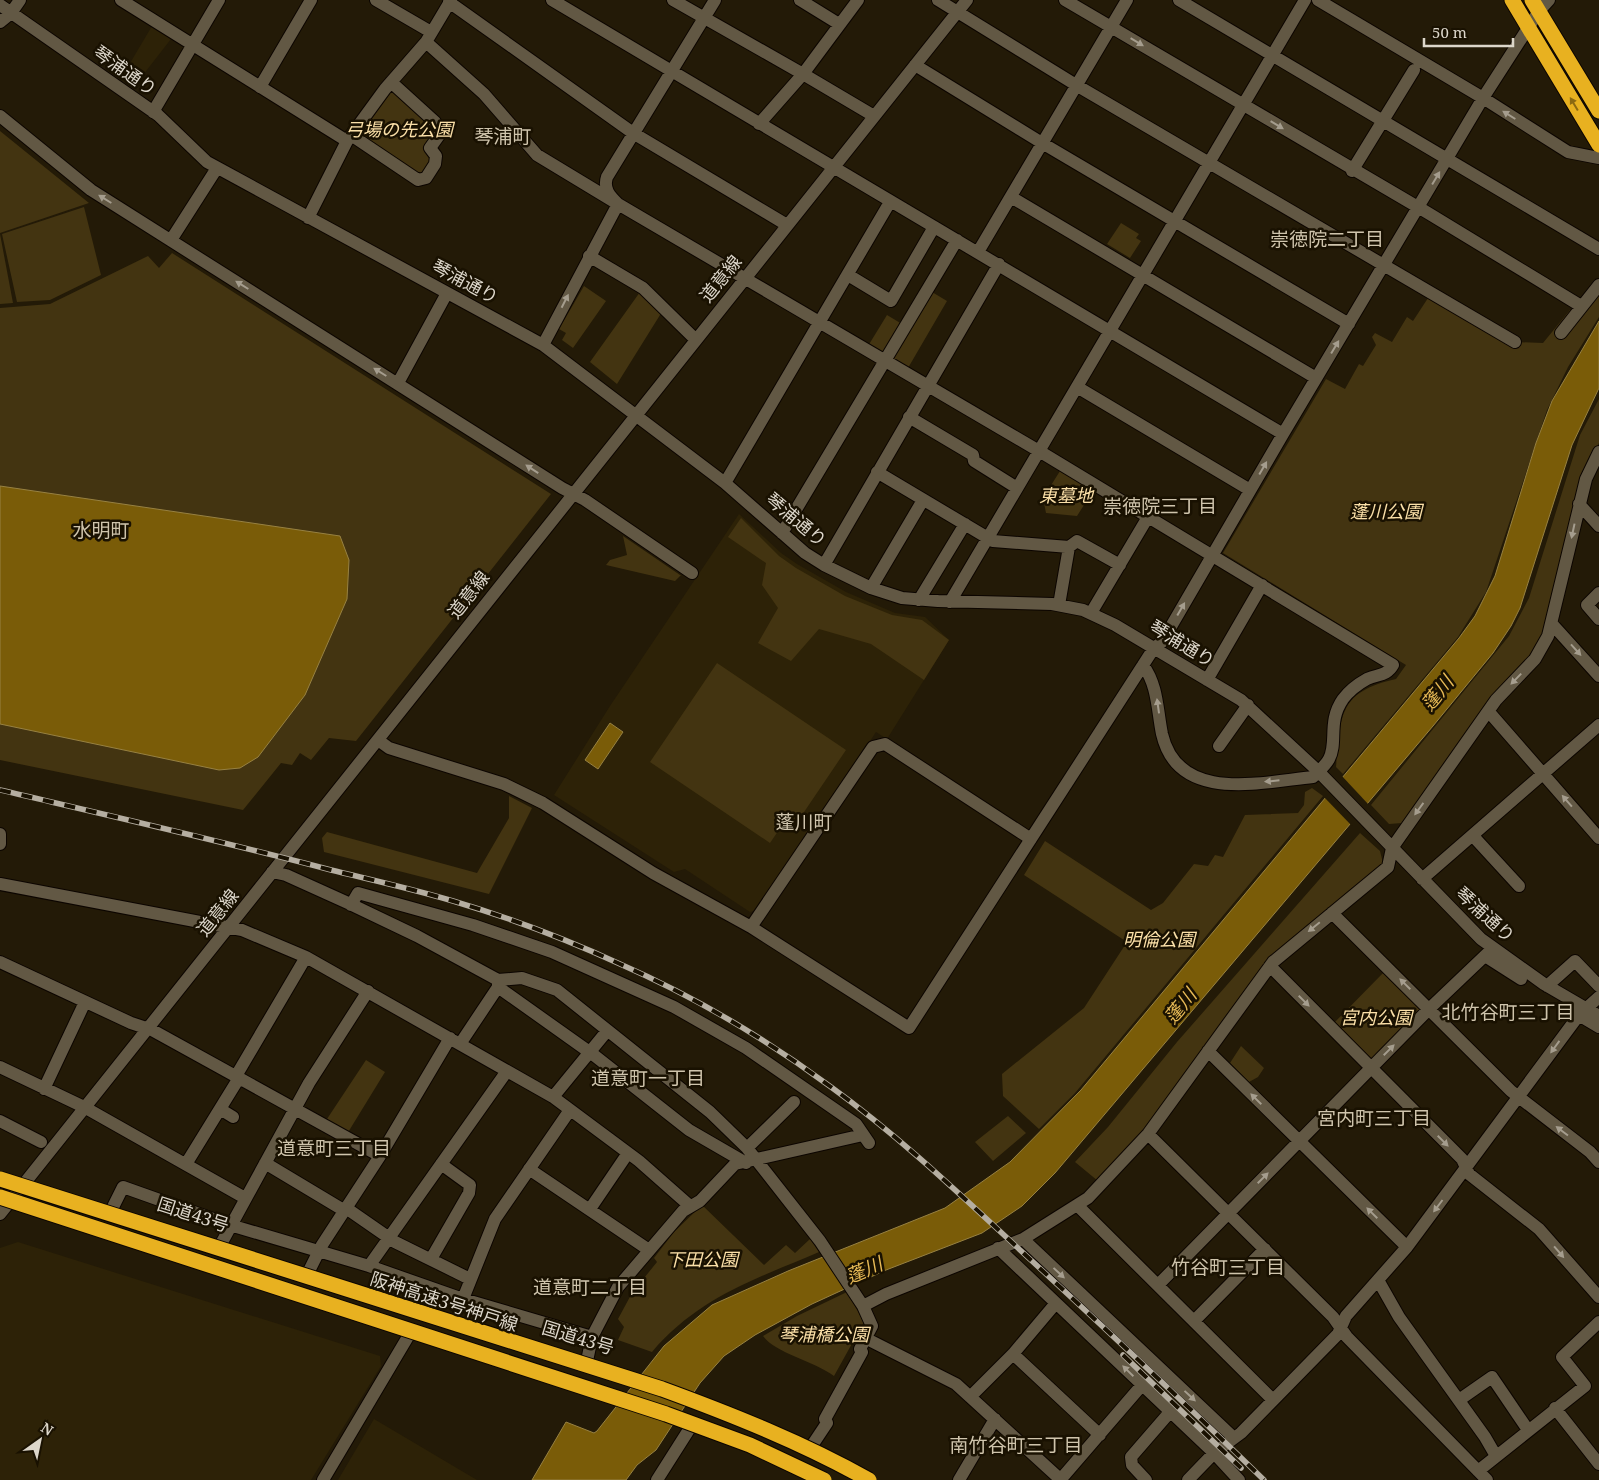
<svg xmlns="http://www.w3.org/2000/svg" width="1599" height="1480" font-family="'Noto Serif','Noto Sans JP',serif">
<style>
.built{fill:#2d2207}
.green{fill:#433411}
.water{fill:#7a5c08;stroke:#978142}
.pier{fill:#231a07}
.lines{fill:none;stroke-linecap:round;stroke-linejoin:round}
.minor-casing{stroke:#0c0500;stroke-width:14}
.highway-casing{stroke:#0c0500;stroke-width:17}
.minor{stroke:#625844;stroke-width:12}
.highway{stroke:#e8b120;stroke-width:15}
.rail-casing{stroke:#b5aea1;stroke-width:5.5}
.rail{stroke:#191101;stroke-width:4;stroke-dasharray:11;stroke-linecap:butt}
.highway-bridge-casing{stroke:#0c0500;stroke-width:17;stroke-linecap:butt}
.highway-bridge{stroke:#e8b120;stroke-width:15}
.oneway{fill:#a59d8e}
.oneway2{fill:#8b6912}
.labels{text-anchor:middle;stroke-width:5;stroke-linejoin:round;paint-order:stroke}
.street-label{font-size:18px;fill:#dcd6ca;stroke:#191101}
.park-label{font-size:18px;font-style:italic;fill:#fbe0a8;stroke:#191101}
.neighbourhood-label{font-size:19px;fill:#cfc4ac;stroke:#191101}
.water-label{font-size:19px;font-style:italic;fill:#e6b955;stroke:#191101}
</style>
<rect width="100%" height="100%" fill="#231a07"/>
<path class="built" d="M152,26L171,39L136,84L123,75Z
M739,514L781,553L797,564L846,592L895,613L925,617L949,640L887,739L876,732L757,910L750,912L685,869L674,872L554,795L610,706Z
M18,1242L380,1356L381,1366L311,1480H0V1248Z
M374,1419L477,1480H338Z"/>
<path class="green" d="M391,89L434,123L433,156L426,173L418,174L363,139L362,132Z
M0,131L89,203L0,233Z
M84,207L101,275L50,300L17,302L2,234Z
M1121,223L1139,234L1136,238L1141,241L1130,258L1107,244Z
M0,234L13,303L0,304Z
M172,253L551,494L356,741L329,738L311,760L300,753L292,765L281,763L243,810L0,760V308L50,304L148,256L159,268Z
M584,286L606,301L573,348L562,340L566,333L559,329Z
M640,292L661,311L660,315L617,384L590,362Z
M932,292L947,301L908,368L892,359Z
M1599,292V317L1568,367L1547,410L1486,592L1458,637L1343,774L1336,767C1341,715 1338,692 1396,679L1406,665L1223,553L1326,379L1345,389L1359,364L1363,366L1376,345L1372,337L1375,333L1392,342L1407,317L1413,321L1428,298L1515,342L1543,343L1570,310L1576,314Z
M887,315L902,324L884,355L868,346Z
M1599,399V443L1581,480L1543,637L1534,657L1505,683L1402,823L1389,824L1371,805L1509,636L1529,598L1580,435Z
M1060,471L1093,491L1077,516L1046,513L1043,498Z
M741,518L779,556L796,568L845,596L892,615L922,620L949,640L924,680L871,644L819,629L791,661L758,643L778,608L762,585L766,563L728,537Z
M623,536L680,575H681L675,581L606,565L610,560L627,555Z
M717,663L846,750L800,818L791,812L770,843L650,762Z
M1312,788L1323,796L1075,1093L1039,1129L1003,1096L1002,1074L1084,1008L1127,942L1024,875L1045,841L1151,910L1163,903L1194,864L1208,866L1215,855L1223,857L1245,815L1298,813L1304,805L1305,792Z
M509,796L532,808L489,894L324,852L322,838L327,832L477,873L509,818Z
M1360,833L1380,851L1383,863L1270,957L1146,1131L1098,1181L1075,1162L1108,1127L1177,1042Z
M1384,972L1420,1008V1012L1369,1061L1333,1024Z
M1241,1046L1264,1068L1258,1077L1249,1082L1230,1063Z
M366,1060L385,1072L347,1134L325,1122Z
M1008,1116L1026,1133L993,1161L975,1142Z
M702,1205L764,1265L786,1245L795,1253L810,1239L819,1252C756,1279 699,1297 652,1352L618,1340L624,1327L618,1319L632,1293L657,1262L654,1258L674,1232Z
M847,1292L864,1322L834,1376C814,1361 775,1353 763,1336L797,1316Z"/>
<path class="water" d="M1599,321V388L1572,445L1520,608L1511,626L1493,653L1433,726L1055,1173L1022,1206L982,1233L886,1270L812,1304L755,1335L724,1356L700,1383L656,1450L637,1465L626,1480H532L566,1422L594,1433L597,1431L664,1346L712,1305L788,1271L945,1208L1010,1162L1081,1090L1459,638L1475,616L1495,576L1536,443L1552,401Z
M0,486L340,536L349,560L347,599L305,695L258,757L240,768L219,770L0,724Z
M610,723L623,732L598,769L585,760Z"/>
<path class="pier" d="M1341,775L1369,805L1352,826L1323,796Z"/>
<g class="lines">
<g class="minor-casing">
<path id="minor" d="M121,0L347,141
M376,0L431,32
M552,0L1283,434
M673,0L803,74L759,124
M715,0L607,177C603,189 610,196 618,204L1039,451L1393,665C1387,676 1378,674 1367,679C1358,684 1349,691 1343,699C1327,722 1338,742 1329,759C1326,765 1318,772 1313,777C1262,782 1178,804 1162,734C1157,709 1158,686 1143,665
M800,0L839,24
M858,0L803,74L874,116
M938,0L1076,85L1515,342
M1065,0L1428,213L1581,306
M1179,0L1599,249
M1318,0L1483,98L1568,152L1599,158
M449,2L633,133L787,225
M0,5L158,115L207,162L543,345L725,483L805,553L824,565L871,588L902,598L938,601L1052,604L1083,610L1115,625L1241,700L1318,771L1481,939L1544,984L1599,1016
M0,22L11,13L20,0
M426,42L484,94L537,155L618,204L543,345
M915,65L1042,143L1349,324
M260,87L311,0
M153,112L219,0
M0,116L91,190L562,488L585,500L692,573
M351,135L418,180L426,178L435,164L436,156L430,148L440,134L435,122L391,82
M1352,171L1414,70
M1011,197L1316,378
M308,218L347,141L385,89L426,42L451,0
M171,240L217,168
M978,252L1127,0
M589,256L643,288L695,339
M848,275L891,301L934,227
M1561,333L1599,285
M398,383L447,293
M1077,387L1250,490
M909,417L973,455L974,461L1017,488
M877,472L993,541L1069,547L1077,541L1120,565
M725,483L890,202
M1579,504L1599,526
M782,533L957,240
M824,565L999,264
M871,588L923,500
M1599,593L1587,605L1599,619
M919,600L965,524
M950,602L1305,0
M1059,605L1069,547
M1091,613L1148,517
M1552,624L1599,676
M1207,680L1262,585
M1489,712L1599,838
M378,740L389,748L504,784L543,803L653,873L751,927L909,1028L1154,648L1162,642L1283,434L1483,98L1539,11L1549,0
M1219,746L1248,705
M0,834V844
M1473,836L1519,886
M272,872L286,875L348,903L417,936L498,980L522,978L557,990L710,1112L747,1148L820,1241L863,1306L872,1326L860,1349L862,1352L825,1419L827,1423L813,1444
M1422,879L1599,725
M0,884L242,930L306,957L553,1097L639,1161L690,1206
M351,905L358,893L473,925L552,952L674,1007L746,1048L856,1124L869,1143
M1332,913L1511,1091L1590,1152L1599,1162
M751,927L873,747L885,744L1031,839
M1485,956L1521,979
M0,962L131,1023L152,1030L380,1156
M1270,966L1462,1159L1469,1174L1539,1229L1599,1297
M1547,986L1575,961L1599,986
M498,987L595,1056L689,1130L746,1163
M1572,1011L1599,1027
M460,1044L498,987V980
M1208,1051L1407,1247
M0,1067L84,1107L245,1198
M236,1076L306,957
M44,1089L85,1002
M553,1097L607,1031
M220,1109L233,1117
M0,1121L41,1142
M1148,1134L1333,1317L1347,1337L1487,1480
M747,1148L794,1102
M265,1163L345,1211
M186,1164L239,1078
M529,1169L649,1250
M1077,1205L1273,1400
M346,1208L395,1242L470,1279
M112,1209L123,1187L230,1225L369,1266L463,1299L592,1337
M590,1209L628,1153
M0,1214L967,0
M1023,1239L1234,1438
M221,1244L309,1083L368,991
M998,1248L1214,1453L1239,1480
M431,1259L469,1193L470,1185L441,1164
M369,1266L507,1071
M308,1273L322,1245L380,1156L450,1038
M1378,1280L1399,1317L1485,1437L1496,1456
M1158,1285L1429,1009L1492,949
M463,1299L495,1219L570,1110
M863,1306L886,1294L1023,1239L1088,1198L1148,1134L1273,962L1388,867L1392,848L1496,700L1535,659L1548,636L1586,479L1599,452
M1194,1321L1265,1249
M865,1338L956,1384L1061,1480
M1013,1354L1100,1435
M587,1361L592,1337L618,1287L683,1211L700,1201L735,1164L863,1135
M970,1397L1013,1354L1056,1303
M1459,1400L1492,1377L1528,1430
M1555,1408L1599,1464
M1478,1471L1585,1386L1562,1357L1599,1322
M1061,1479L1142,1385
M323,1480L409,1335
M657,1480L690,1428
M959,1480L995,1419
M1146,1480L1132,1465L1131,1457L1170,1412
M1188,1480L1214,1453L1241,1433L1338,1334L1346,1316L1407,1247L1579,1015L1599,997"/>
</g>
<g class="highway-casing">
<path id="highway" d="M1512,0L1599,145
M1532,0L1599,111"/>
</g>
<use href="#minor" class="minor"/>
<use href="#highway" class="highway"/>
<g class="rail-casing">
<path id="rail" d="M0,790C111,816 221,841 331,870C372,880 413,889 453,901C510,918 566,939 620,964C693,996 766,1039 831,1087C903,1139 967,1201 1032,1261C1110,1333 1188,1406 1264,1480
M1123,1355L1241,1468"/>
</g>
<use href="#rail" class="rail"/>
<g class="highway-bridge-casing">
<path id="highway-bridge" d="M0,1179L662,1389C733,1415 803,1443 869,1480
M0,1197L666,1414L750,1445L824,1480"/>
</g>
<use href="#highway-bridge" class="highway-bridge"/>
</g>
<defs><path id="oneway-solid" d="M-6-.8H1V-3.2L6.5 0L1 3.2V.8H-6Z" transform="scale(1.25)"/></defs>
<g class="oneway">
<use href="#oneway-solid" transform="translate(1137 42) rotate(31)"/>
<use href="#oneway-solid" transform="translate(1509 115) rotate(-148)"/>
<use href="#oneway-solid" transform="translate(1277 125) rotate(31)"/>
<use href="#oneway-solid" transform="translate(1436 178) rotate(-59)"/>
<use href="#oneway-solid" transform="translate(105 199) rotate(-148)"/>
<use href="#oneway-solid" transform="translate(242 285) rotate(-148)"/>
<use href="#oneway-solid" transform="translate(565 301) rotate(-63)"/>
<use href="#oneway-solid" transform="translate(1335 347) rotate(-59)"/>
<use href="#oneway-solid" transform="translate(380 372) rotate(-148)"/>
<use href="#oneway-solid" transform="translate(1263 468) rotate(-60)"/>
<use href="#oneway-solid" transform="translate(532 469) rotate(-147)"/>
<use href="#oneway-solid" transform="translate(1573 531) rotate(102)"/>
<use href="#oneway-solid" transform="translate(1181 609) rotate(-60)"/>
<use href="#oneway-solid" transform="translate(1576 650) rotate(48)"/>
<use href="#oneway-solid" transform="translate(1516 679) rotate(134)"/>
<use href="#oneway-solid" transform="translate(1158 706) rotate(-98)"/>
<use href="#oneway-solid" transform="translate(1272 781) rotate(174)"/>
<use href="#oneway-solid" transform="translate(1567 801) rotate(-131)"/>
<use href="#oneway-solid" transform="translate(1419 809) rotate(126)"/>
<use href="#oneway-solid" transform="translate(1314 927) rotate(141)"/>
<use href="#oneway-solid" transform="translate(1405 984) rotate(-135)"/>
<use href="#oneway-solid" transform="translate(1304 1001) rotate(45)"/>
<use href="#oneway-solid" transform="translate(1555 1047) rotate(126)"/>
<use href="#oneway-solid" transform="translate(1389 1050) rotate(-45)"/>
<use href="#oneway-solid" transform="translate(1256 1099) rotate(-135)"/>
<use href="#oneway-solid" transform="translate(1562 1131) rotate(-143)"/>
<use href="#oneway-solid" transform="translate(1443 1141) rotate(45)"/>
<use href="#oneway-solid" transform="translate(1263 1178) rotate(-45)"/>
<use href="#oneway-solid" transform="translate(1438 1206) rotate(127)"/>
<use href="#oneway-solid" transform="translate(1372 1213) rotate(-135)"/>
<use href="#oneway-solid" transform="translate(1559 1252) rotate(49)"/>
<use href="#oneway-solid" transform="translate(1059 1273) rotate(43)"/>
<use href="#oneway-solid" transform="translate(1128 1371) rotate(-136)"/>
<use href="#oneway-solid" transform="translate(1190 1396) rotate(43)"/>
</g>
<use class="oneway2" href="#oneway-solid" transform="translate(1574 104) rotate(-121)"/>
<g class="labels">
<g class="street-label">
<text transform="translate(125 71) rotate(35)" y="6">琴浦通り</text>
<text transform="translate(721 279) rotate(-51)" y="6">道意線</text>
<text transform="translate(465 282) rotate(28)" y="6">琴浦通り</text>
<text transform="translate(796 520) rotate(40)" y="6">琴浦通り</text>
<text transform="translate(469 595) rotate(-52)" y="6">道意線</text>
<text transform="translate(1182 644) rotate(31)" y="6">琴浦通り</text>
<text transform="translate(218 913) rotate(-51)" y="6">道意線</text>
<text transform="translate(1485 915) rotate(42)" y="6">琴浦通り</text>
<text transform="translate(193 1215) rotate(18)" y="6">国道43号</text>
<text transform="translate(444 1302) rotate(18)" y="6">阪神高速3号神戸線</text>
<text transform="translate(578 1338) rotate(17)" y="6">国道43号</text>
</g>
<g class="park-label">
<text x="399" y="136">弓場の先公園</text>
<text x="1066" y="502">東墓地</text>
<text x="1386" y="518">蓬川公園</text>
<text x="1159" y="946">明倫公園</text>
<text x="1376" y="1024">宮内公園</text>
<text x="702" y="1266">下田公園</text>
<text x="824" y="1341">琴浦橋公園</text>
</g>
<g class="neighbourhood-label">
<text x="503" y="143">琴浦町</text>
<text x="1327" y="246">崇徳院二丁目</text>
<text x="1160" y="513">崇徳院三丁目</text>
<text x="101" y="537">水明町</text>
<text x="804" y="829">蓬川町</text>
<text x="1508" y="1019">北竹谷町三丁目</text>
<text x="648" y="1085">道意町一丁目</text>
<text x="1374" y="1125">宮内町三丁目</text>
<text x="334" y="1155">道意町三丁目</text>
<text x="1228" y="1274">竹谷町三丁目</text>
<text x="590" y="1294">道意町二丁目</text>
<text x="1016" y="1452">南竹谷町三丁目</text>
</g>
<g class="water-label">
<text transform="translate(1437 693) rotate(-51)" y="7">蓬川</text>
<text transform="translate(1180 1006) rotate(-51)" y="7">蓬川</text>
<text transform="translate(864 1270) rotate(-24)" y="7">蓬川</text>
</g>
</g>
<g transform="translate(40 1440) rotate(33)" stroke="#191101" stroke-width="4" paint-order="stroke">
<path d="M0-4L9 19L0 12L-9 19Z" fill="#dcd6ca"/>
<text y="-8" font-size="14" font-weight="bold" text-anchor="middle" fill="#dcd6ca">N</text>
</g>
<path d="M1424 38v8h89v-8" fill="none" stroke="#dcd6ca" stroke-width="2.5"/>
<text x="1432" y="38" font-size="15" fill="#dcd6ca" stroke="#191101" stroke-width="4" paint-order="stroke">50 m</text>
</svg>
